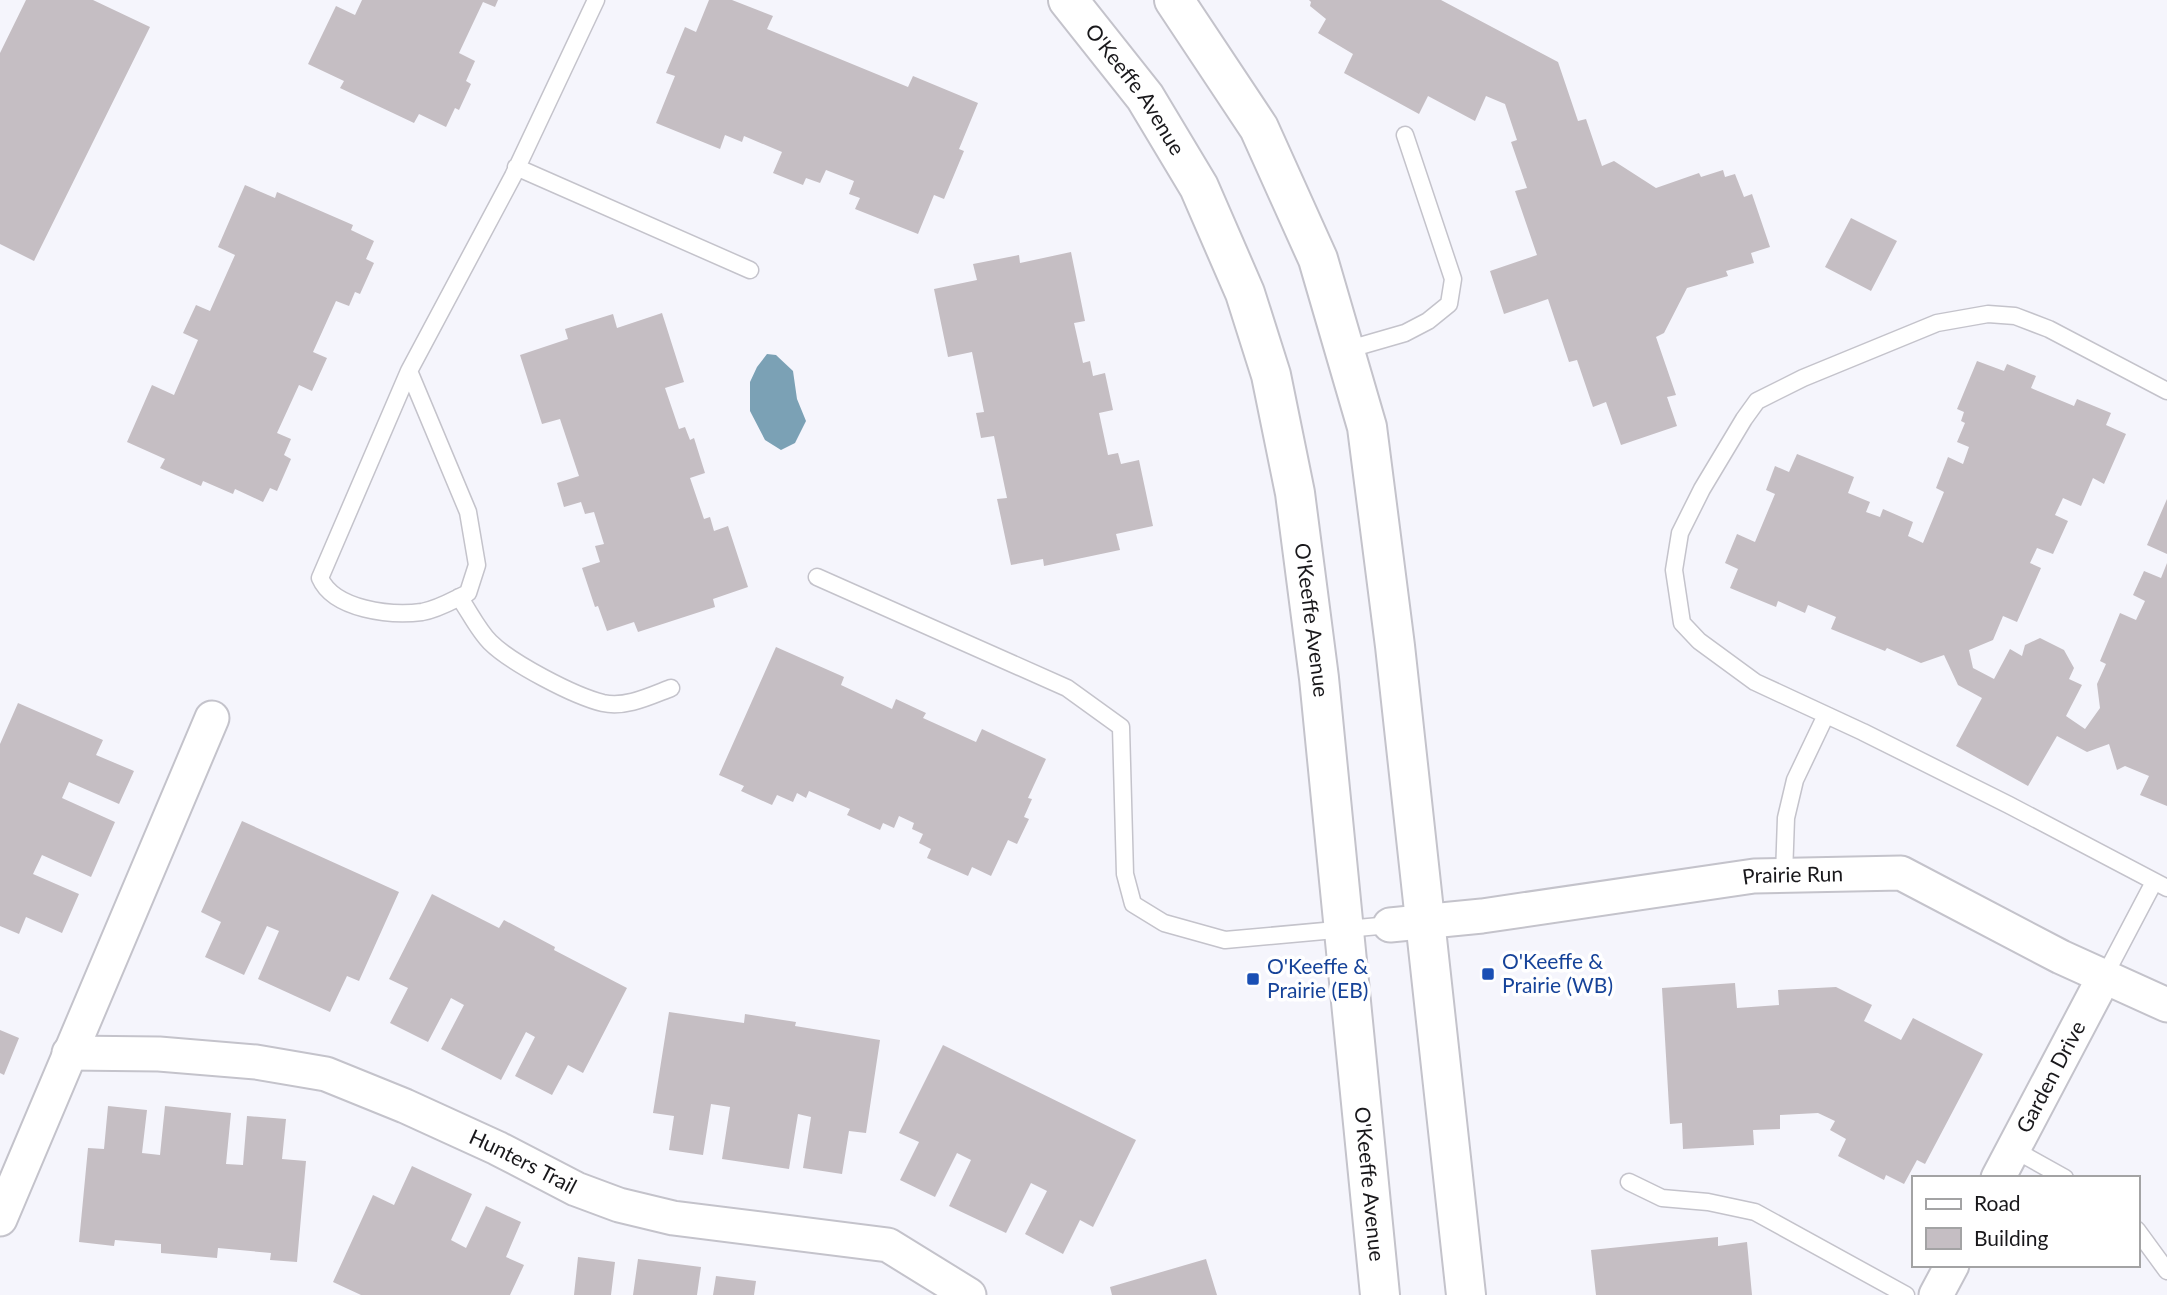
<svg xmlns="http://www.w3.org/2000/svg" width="2167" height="1295" font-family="Lato,sans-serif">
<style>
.water{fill:#7ba1b5}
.building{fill:#c5bec3}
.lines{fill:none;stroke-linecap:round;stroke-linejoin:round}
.service-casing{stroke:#c4c3cb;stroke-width:19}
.minor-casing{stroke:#c4c3cb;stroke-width:37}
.tertiary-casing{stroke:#c4c3cb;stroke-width:42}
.service{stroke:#fff;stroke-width:16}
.minor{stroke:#fff;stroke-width:33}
.tertiary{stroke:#fff;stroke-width:38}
.transit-dot{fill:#1a4fb4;stroke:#fff;stroke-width:2.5}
.labels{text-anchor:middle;stroke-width:7;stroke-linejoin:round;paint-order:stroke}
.street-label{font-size:21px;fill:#19181b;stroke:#fff}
.transit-label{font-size:21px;fill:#164399;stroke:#fff;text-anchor:start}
</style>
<rect width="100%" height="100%" fill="#f5f5fc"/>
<path class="water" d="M767,354L776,355L793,371L797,399L806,421L795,443L781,450L765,440L750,411V382L757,367Z"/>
<path class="building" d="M26,0H93L150,27L34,261L0,244V53Z
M362,0H498L495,7L483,2L459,53L475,61L466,81L471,84L459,110L455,108L446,127L419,114L414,123L340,88L344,81L308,64L336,6L355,15Z
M709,0H732L773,16L767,29L908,87L913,76L978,103L959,149L964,151L944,199L934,195L918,234L855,209L860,198L849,194L854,181L826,170L820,183L806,178L803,185L773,173L782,152L744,136L742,142L725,135L720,149L656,123L675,76L666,73L685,27L696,32Z
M1309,0H1441L1558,62L1578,121L1586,119L1602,166L1614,161L1656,188L1699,173L1701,177L1723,170L1725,177L1735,174L1744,197L1752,194L1770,247L1751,253L1754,263L1726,271L1728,276L1687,288L1664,333L1656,337L1676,395L1667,397L1677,426L1621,445L1606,402L1593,407L1577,360L1569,362L1548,299L1504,314L1490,271L1537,255L1515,191L1527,188L1511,142L1517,140L1505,104L1486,96L1475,121L1428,96L1419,114L1344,73L1353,54L1318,33L1326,19L1310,6L1311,2Z
M245,185L275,198L277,192L353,225L351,230L374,241L366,259L374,263L360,294L355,292L349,306L336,301L313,352L327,358L312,391L299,385L277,433L291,439L284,455L291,459L277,491L270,488L263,502L235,489L233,494L203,481L201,486L160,468L165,459L127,442L152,385L174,395L198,340L183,333L196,305L210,311L235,255L218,247Z
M1851,218L1897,241L1871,291L1825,267Z
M1071,252L1085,321L1074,323L1083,363L1090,361L1093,376L1105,373L1113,410L1099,413L1108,455L1118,453L1121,464L1139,460L1153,526L1116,534L1120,550L1044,566L1043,559L1011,565L997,499L1007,498L994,436L981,438L976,413L984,412L972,352L948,357L934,289L977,280L973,264L1019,255L1020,263Z
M662,313L684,382L665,388L679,429L685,427L690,440L694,438L705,473L690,478L704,519L710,517L714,531L728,526L748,587L713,599L715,607L638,632L634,622L607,631L598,606L595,607L582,568L600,562L595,546L604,544L594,512L585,514L581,502L564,507L557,483L579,476L560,419L542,424L520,355L568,339L565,329L613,314L617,328Z
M1977,361L2004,371L2007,364L2036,376L2031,388L2074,406L2077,399L2111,413L2106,425L2126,434L2104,484L2093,478L2081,506L2063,498L2055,515L2068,521L2053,554L2037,548L2030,563L2041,568L2017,622L2003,616L1993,640L1969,650L1973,668L1994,679L2010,649L2022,656L2025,645L2040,638L2064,650L2074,668L2069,679L2082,685L2066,716L2085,729L2100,708L2097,684L2106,664L2100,661L2120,613L2136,620L2145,601L2133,595L2144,571L2161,578L2167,563V806L2140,795L2149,776L2125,766L2117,770L2109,744L2087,752L2057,736L2028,786L1956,746L1982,698L1958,685L1944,655L1921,663L1887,648L1885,651L1831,629L1836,617L1808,605L1805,613L1778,601L1776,607L1730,588L1738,569L1725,563L1737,534L1755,542L1775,494L1766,490L1775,466L1789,472L1797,454L1854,477L1848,493L1870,502L1866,512L1880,517L1883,509L1913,522L1908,536L1923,543L1944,492L1936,488L1948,457L1963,464L1969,447L1957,442L1965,423L1961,421L1964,412L1957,409Z
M2167,499V554L2147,545Z
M776,647L844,677L841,685L892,709L896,699L926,713L923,718L976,742L982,729L1046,759L1028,798L1032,799L1024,817L1029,819L1017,844L1008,840L991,876L972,867L968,876L927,858L931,849L919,843L923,834L912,829L914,823L899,816L894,828L883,823L880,830L847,815L850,809L809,791L806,798L797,793L793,802L777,795L772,805L741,791L744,786L719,775Z
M18,703L103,740L96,755L134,771L119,804L69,782L62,798L115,822L91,877L42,855L33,874L79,894L62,933L26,917L19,934L0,926V744Z
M242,821L399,892L359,981L347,976L330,1012L258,979L279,931L267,926L244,975L205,957L221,922L201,912Z
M432,894L499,928L504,920L555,947L554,950L627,988L583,1073L568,1065L552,1095L515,1076L535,1037L526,1032L501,1080L441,1049L464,1005L451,998L428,1042L390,1023L408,988L389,979Z
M1735,983L1737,1008L1779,1005L1778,990L1836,987L1872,1005L1864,1021L1901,1040L1913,1018L1983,1054L1925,1164L1917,1160L1904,1184L1886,1175L1884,1180L1838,1156L1846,1139L1830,1130L1835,1121L1818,1113L1780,1115V1129L1753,1130L1754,1145L1683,1149L1682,1123L1670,1124L1662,988Z
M669,1012L744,1023L745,1014L796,1022L795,1026L880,1040L866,1133L849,1131L842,1174L803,1168L811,1117L798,1114L789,1169L722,1159L730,1107L711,1104L703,1155L669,1150L674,1116L653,1113Z
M0,1030L19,1038L4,1075L0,1073Z
M943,1045L1136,1140L1093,1227L1080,1220L1063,1254L1025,1234L1047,1191L1031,1183L1006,1233L949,1206L971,1160L957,1153L935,1197L900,1180L919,1142L899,1133Z
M108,1106L147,1110L142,1153L160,1155L165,1106L231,1113L226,1164L243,1165L247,1116L286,1119L282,1159L306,1161L297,1262L270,1260L271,1253L218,1248L217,1258L161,1253V1244L115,1240L114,1246L79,1242L88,1148L104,1149Z
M412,1166L472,1194L451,1240L466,1248L486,1206L521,1222L506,1257L524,1265L510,1295H361L333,1282L373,1195L394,1205Z
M1718,1237V1246L1747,1242L1752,1295H1596L1591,1250Z
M578,1257L615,1262L611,1295H574Z
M638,1259L701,1267L697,1295H633Z
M1206,1259L1217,1295H1112L1110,1287Z
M716,1276L756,1281L754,1295H713Z"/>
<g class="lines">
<g class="service-casing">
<path id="service" d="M516,167L750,270
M1346,350L1405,333L1428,321L1449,304L1453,279L1405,135
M409,371L468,512L477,565L468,593C453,600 439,609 422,612C391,616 334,610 320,578Z
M409,371L513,176L596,0
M2167,391L2049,329L2015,316L1988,314L1937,323L1803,378L1757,401L1744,419L1702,489L1680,533L1674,570L1682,623L1699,641L1755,682L1863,732L2009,805L2167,888
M817,577L1067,688L1121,727L1125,874L1133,904L1164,923L1225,940L1390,925
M459,597C469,611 478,630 490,642C511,663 574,696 603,703C626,708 650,696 671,688
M1784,875L1786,818L1795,780L1826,715
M2104,977L2154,882
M2013,1149L2065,1178
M1629,1182L1662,1198L1708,1202L1755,1212L1906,1295
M2137,1230L2167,1271"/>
</g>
<g class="minor-casing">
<g id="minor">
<path id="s1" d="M1390,925L1482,916L1754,876L1901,873L2061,957L2167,1005"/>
<path id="s2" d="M69,1053L159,1054L256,1062L326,1074L405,1106L497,1148L576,1189L619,1205L673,1218L888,1245L969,1295"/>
<path id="s3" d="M1998,1178L2104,977"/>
<path d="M0,1219L212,718"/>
<path d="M1936,1295L1952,1265"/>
</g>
</g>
<g class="tertiary-casing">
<g id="tertiary">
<path id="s4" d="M1068,0L1145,97L1199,187L1245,293L1271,375L1295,493L1319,678L1380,1295"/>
<path d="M1174,0L1259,128L1318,259L1367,427L1395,646L1466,1295"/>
</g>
</g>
<use href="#service" class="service"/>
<use href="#minor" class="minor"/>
<use href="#tertiary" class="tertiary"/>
</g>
<g class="transit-dot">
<rect x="1481" y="967" width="14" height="14" rx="3.5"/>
<rect x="1246" y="972" width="14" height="14" rx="3.5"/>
</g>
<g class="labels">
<g class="street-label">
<text dy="7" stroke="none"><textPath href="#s4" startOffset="112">O'Keeffe Avenue</textPath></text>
<text dy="7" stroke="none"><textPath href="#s4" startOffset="679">O'Keeffe Avenue</textPath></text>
<text dy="7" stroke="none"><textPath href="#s1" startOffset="406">Prairie Run</textPath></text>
<text dy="7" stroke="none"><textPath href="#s3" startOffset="114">Garden Drive</textPath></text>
<text dy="7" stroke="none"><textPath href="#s2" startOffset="474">Hunters Trail</textPath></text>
<text dy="7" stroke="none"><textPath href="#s4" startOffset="1246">O'Keeffe Avenue</textPath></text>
</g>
<g class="transit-label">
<text x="1502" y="969">O'Keeffe &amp;<tspan x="1502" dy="24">Prairie (WB)</tspan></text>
<text x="1267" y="974">O'Keeffe &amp;<tspan x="1267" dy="24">Prairie (EB)</tspan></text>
</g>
</g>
<rect x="1912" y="1176" width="228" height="91" fill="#ffffff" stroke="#a3a3a4" stroke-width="2"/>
<rect x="1926" y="1199" width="35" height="10" fill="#ffffff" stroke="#a3a3a4" stroke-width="2"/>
<text x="1974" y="1211" font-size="21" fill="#19181b">Road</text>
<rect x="1926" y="1228" width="35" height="21" fill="#c5bec3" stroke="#a3a3a4" stroke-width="2"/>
<text x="1974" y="1246" font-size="21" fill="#19181b">Building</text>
</svg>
